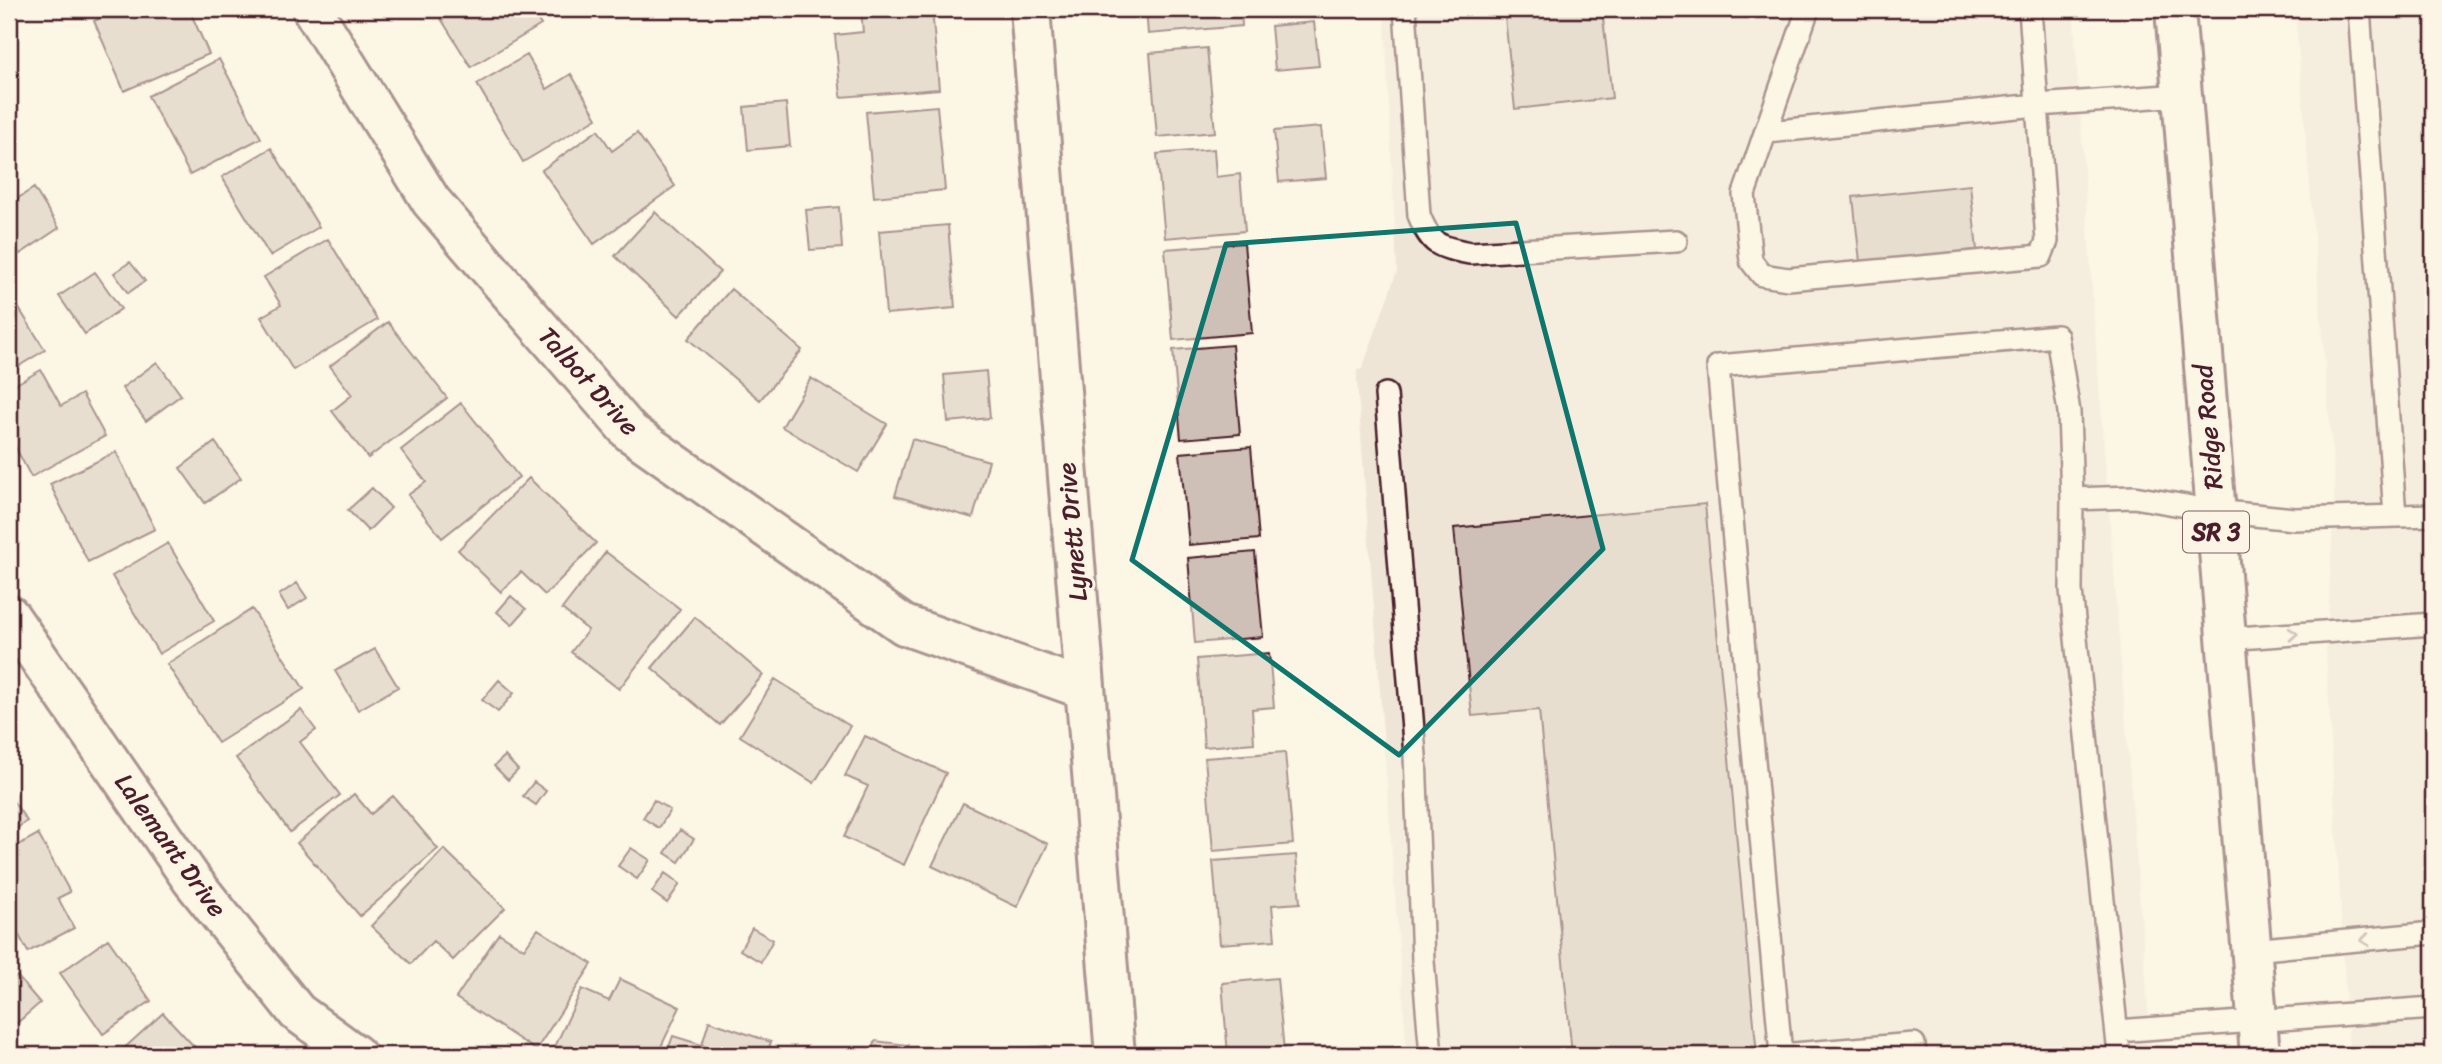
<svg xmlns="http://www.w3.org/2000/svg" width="2442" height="1064" font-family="Sriracha,sans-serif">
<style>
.built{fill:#eee5d7}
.building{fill:#cfc0b7;stroke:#4a1f2b;stroke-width:2}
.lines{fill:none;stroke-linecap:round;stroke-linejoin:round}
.service-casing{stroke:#4a1f2b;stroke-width:26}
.minor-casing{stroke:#4a1f2b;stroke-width:44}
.primary-casing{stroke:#4a1f2b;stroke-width:44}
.service{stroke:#fcf5e5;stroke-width:21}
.minor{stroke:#fcf5e5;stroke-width:38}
.primary{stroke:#fcf5e5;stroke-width:38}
.oneway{stroke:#a38a88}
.marked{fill:none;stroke:#0f766e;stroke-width:5;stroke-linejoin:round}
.labels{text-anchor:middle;stroke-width:6;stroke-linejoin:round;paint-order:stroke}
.shield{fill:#fcf5e5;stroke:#7f5f63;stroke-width:2}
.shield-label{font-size:24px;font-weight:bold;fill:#4a1f2b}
.street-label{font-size:26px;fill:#4a1f2b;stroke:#fcf5e5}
</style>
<rect width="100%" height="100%" fill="#fcf5e5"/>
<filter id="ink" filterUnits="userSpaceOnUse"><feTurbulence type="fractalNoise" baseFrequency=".0143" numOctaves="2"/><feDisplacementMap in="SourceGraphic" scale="14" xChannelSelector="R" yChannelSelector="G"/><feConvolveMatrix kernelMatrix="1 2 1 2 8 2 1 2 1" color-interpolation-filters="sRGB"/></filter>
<g filter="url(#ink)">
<path class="built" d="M1384,9H2073L2097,360L2152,1055H1407L1357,382V370L1362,369L1397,271Z
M2295,9H2433V1055H2349L2326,652L2335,485Z"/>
<path class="building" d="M112,9H189L209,54L124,91L94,21L113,12Z
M435,9H531L541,25L471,67Z
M861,9H932L939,89L841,97L835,35L863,32Z
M1146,9H1241L1242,26L1148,34Z
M1504,9H1602L1612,98L1515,109Z
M1314,22L1319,66L1275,70L1271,26Z
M1207,48L1215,132L1157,137L1150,53Z
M527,55L547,89L571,74L597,118L523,162L477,84Z
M219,59L261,138L190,175L148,96Z
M786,103L790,146L748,150L744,107Z
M937,106L945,190L874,197L866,112Z
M1321,127L1326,178L1279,182L1274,131Z
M598,130L612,151L637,133L675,186L594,244L542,170Z
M271,148L319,227L270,256L222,177Z
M1214,149L1216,177L1240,174L1245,231L1165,238L1157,154Z
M1970,185L1977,250L1860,262L1853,197Z
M34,188L59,228L20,254L9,236V204Z
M839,207L842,248L810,250L806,210Z
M655,212L720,272L679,316L615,256Z
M948,225L955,308L886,314L879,231Z
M328,239L377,320L293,370L261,317L281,305L264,277Z
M1244,243L1252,333L1173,340L1165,249Z
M130,262L145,281L128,293L114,273Z
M95,272L121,309L85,334L59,296Z
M731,289L802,350L760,400L688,339Z
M10,294L45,350L9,372V295Z
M388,322L447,398L368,458L332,411L352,395L330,366Z
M1232,345L1240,434L1181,439L1173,350Z
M157,362L181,395L146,421L122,388Z
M41,370L61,406L82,394L105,436L31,477L9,435V388Z
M986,371L990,418L948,422L944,375Z
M811,378L887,424L858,472L782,427Z
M461,403L519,477L442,538L408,495L426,482L401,450Z
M912,439L989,461L973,518L895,496Z
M215,442L241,478L205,503L180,468Z
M1251,447L1259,539L1189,545L1180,453Z
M116,452L155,529L88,562L50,484Z
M529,478L596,543L545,595L521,572L501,592L458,550Z
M372,488L391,508L368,531L348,510Z
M1705,504L1757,1055H1572L1539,710L1472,716L1454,528Z
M168,543L214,621L159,654L112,576Z
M606,552L680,609L619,689L571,652L588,630L562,609Z
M1255,552L1263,637L1195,643L1188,558Z
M297,583L307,598L288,610L279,595Z
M511,596L526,609L512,625L497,612Z
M252,609L304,689L218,743L167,664Z
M695,617L763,675L720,725L652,668Z
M375,649L398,687L358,710L335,671Z
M1269,653L1274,707L1252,709L1254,743L1204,747L1197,659Z
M775,679L850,726L814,783L740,736Z
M499,680L514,693L498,712L482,700Z
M301,710L316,730L300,742L340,795L290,832L236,758Z
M865,736L946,773L904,865L844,837L868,786L845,776Z
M1285,752L1293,844L1213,851L1205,758Z
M505,756L518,770L508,780L494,766Z
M534,782L546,791L536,805L523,796Z
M354,794L371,814L393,796L438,849L360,916L297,843Z
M9,795L27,821L9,834Z
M654,800L670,810L659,828L643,818Z
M963,803L1048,844L1017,907L932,866Z
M680,830L694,839L679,862L665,853Z
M38,834L70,892L58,898L74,928L28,952L9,917V850Z
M631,848L650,860L637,879L618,866Z
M444,849L505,908L453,960L433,941L411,964L371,926Z
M1296,855L1300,903L1272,905L1275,940L1220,944L1213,861Z
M665,873L680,884L667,903L652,892Z
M752,928L773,940L761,962L740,950Z
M538,929L592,964L536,1050L456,998L499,933L524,949Z
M108,939L151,1001L103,1034L60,973Z
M17,976L40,1003L9,1030V983Z
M1277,978L1284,1051L1228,1055L1222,983Z
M620,979L680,1007L657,1055H551L582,989L609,1001Z
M163,1013L202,1055H123L120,1052Z
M709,1021L771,1042L766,1055H666L673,1036L702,1045Z
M875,1041L908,1045L907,1055H872Z
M1047,1046V1055H1003V1050Z"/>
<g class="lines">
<g class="service-casing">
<path id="service" d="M1405,9L1419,215C1431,246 1439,247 1470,253L1676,241
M1808,9L1744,194L1751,261L1762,275L1788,279L2041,256L2047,241L2030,9
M2359,9L2395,516
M1767,132L2037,105L2182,95
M1386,394L1415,755L1423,961L1431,1055
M2072,499L2134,497L2215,511L2294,519L2433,515
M2225,639L2433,624
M2252,950L2433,933
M2117,1031L2433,1008
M1915,1055L1914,1044L1781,1055L1718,366L2057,336L2069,412L2072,499L2071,590L2119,1055"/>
</g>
<g class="minor-casing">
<path id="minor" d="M312,9L431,201L630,432L904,625L1084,689
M1030,9L1115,1055
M9,615L192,880L297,1012L356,1055"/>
</g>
<g class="primary-casing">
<path id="primary" d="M2175,9L2260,1055"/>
</g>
<use href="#service" class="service"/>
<use href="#minor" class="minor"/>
<use href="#primary" class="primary"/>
</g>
<defs><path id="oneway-chevron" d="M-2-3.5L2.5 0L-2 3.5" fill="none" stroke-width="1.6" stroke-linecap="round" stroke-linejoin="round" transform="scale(1.75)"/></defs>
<g class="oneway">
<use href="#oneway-chevron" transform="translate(2293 634) rotate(-4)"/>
<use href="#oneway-chevron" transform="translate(2365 940) rotate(174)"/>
</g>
</g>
<path d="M0 0H2442V1064H0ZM1516,223L1603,549L1399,755L1132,560L1226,244Z" fill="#fcf5e5" fill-opacity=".55" fill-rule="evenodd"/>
<path class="marked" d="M1516,223L1603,549L1399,755L1132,560L1226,244Z"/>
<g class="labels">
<rect class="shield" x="2183" y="511.5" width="66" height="41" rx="5"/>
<g class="shield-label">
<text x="2216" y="540">SR 3</text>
</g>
<g class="street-label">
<text transform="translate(589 381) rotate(48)" y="9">Talbot Drive</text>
<text transform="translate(2208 427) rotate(-95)" y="9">Ridge Road</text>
<text transform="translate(1072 532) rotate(-95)" y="9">Lynett Drive</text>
<text transform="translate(171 845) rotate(54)" y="9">Lalemant Drive</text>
</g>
</g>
<rect width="2442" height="1064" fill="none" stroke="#fcf5e5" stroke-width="35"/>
<rect x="18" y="18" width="2407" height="1029" fill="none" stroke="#4a1f2b" stroke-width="2.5" filter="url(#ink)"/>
</svg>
